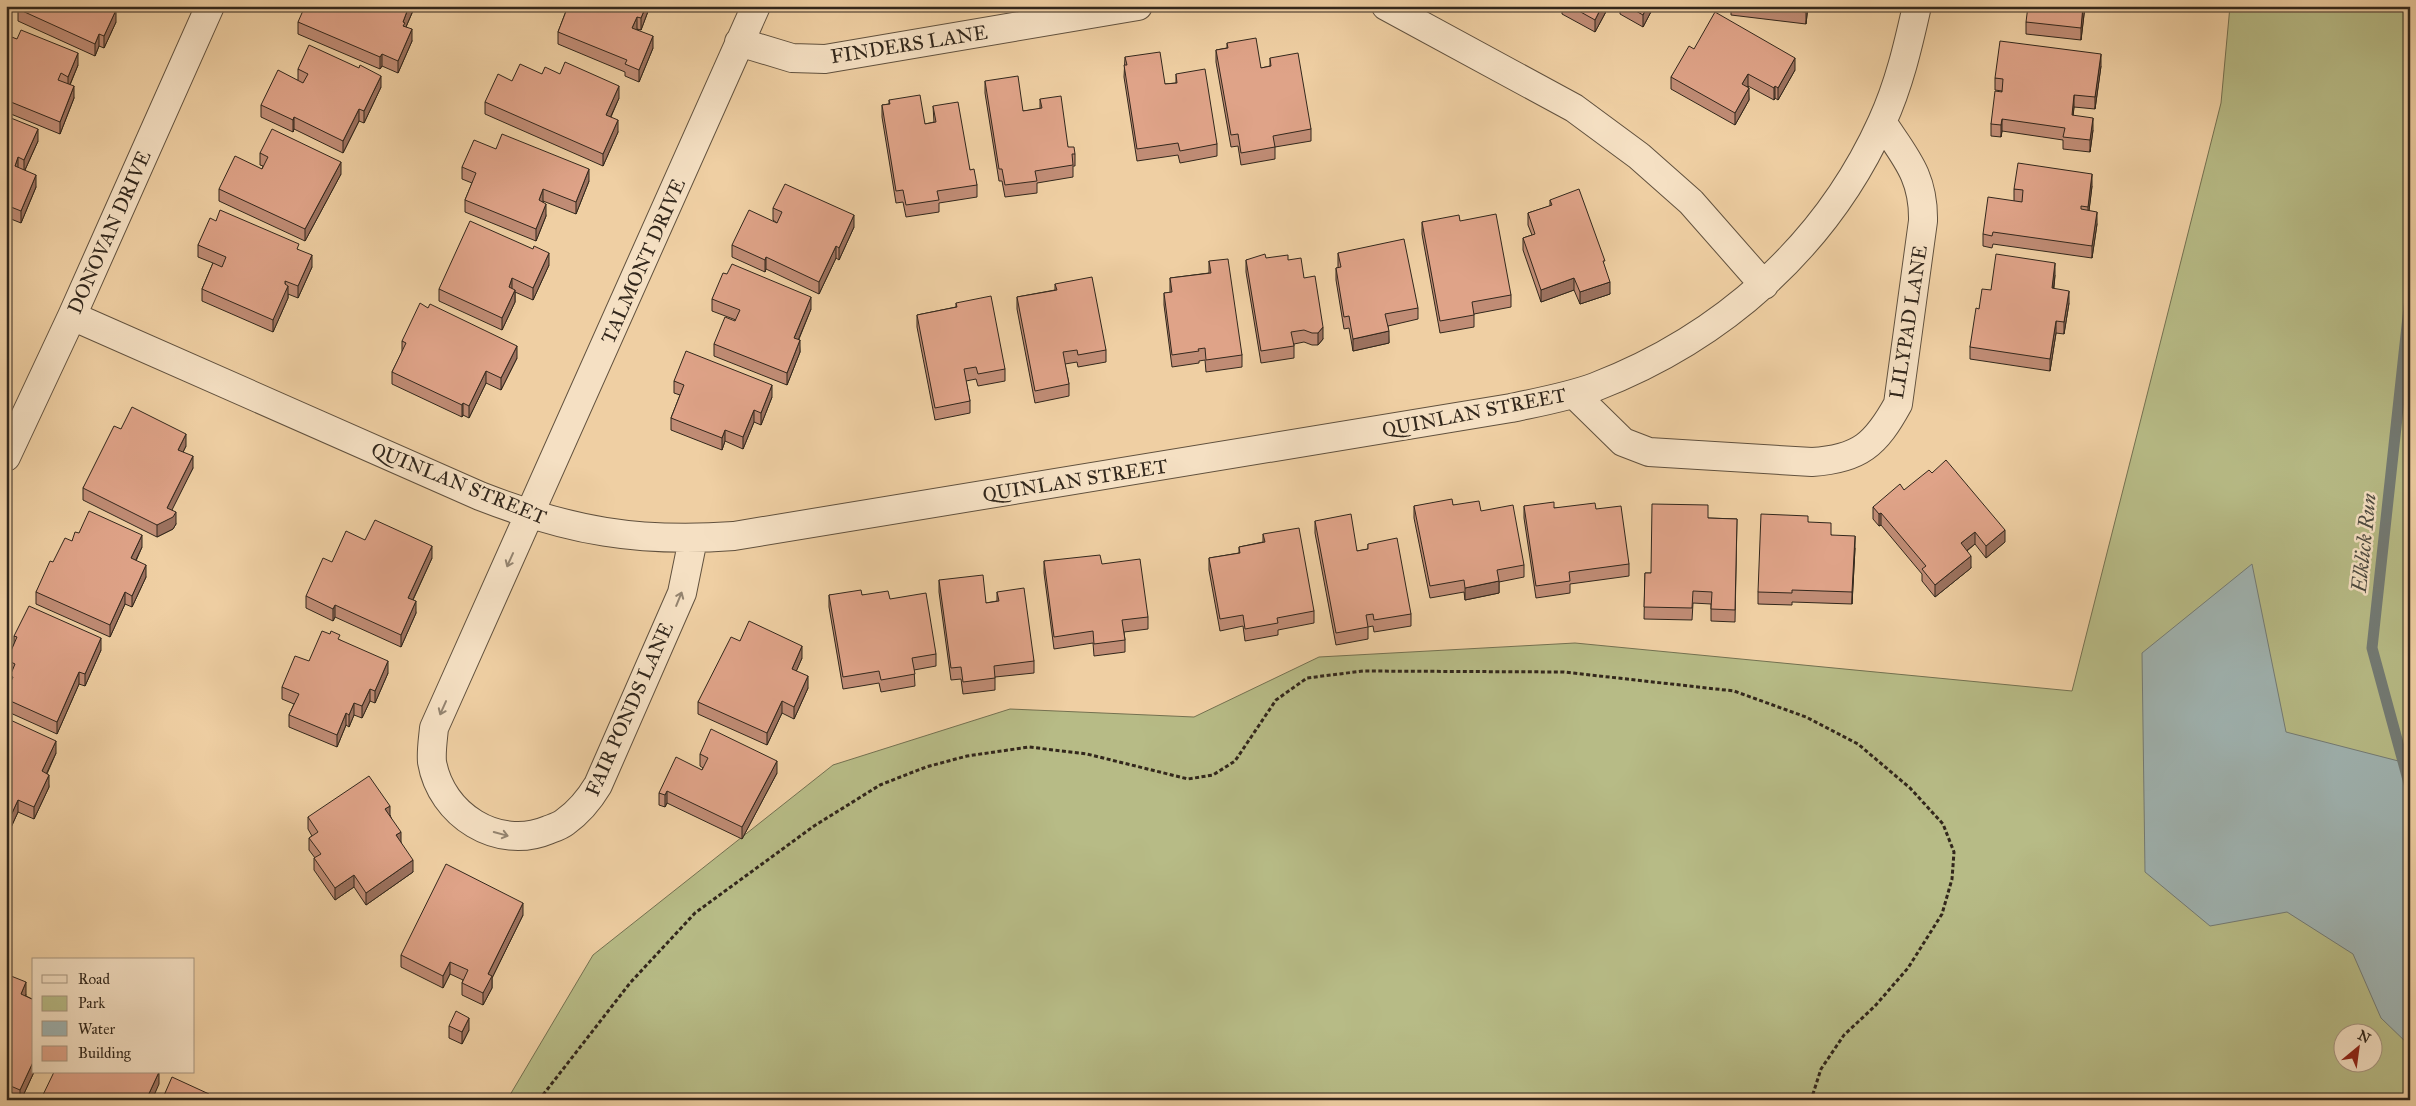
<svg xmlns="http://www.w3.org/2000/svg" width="2416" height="1106" font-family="'IM FELL Great Primer',serif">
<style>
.green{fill:#b7bb86;stroke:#747151;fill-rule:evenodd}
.water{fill:#9fb3b1;stroke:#737b75}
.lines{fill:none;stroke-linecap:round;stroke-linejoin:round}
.stream{stroke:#737b75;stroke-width:11}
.minor-casing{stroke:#61513e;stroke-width:30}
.path{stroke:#32271c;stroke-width:3;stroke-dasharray:4 2.5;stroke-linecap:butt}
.minor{stroke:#f5e0c3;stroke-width:28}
.wall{fill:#c08c75;stroke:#32271c}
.shaded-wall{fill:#9c725f;stroke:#32271c}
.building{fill:#dfa388;stroke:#32271c}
.oneway{stroke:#948470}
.labels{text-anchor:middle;stroke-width:5;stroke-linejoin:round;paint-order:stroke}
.street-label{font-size:20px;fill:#32271c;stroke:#f5e0c3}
.water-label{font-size:21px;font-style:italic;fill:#4d4a41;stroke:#f5e0c3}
</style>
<rect width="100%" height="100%" fill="#efcfa3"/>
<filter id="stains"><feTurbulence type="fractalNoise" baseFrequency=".004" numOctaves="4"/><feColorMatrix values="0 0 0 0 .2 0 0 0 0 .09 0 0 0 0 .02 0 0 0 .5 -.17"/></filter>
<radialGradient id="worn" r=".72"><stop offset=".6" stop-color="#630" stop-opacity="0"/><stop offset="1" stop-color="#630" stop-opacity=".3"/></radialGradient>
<path class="green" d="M2230,6H2410V1100H507L593,955L833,765L1010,709L1194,717L1319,657L1575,643L2072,691L2221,103ZM2344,1034H2374V1064H2344Z"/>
<path class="water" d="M2252,564L2286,732L2410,764V1046L2381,1018L2353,954L2287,912L2210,926L2145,872L2142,653Z"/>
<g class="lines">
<path class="stream" d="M2410,298L2372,648L2410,787"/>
<g class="minor-casing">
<path id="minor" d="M1386,6L1574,108L1639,156L1691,202L1764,285
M739,42L792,58L825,59L1138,6
M72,316L480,496C570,531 638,543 734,536L1511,408C1539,402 1568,397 1595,387C1722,338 1826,246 1882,122C1899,85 1908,46 1917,6
M1574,394L1623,442L1649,452L1812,462C1860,459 1876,444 1898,404L1923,221C1924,176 1905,157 1882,122
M6,457L72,316L210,6
M693,539L682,593L598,785C589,800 579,812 565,822C560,826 553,828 548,830C498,851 441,815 432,762C431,751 433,739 434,728L756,6"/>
</g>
<path class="path" d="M539,1100L630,983L695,913L814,826L880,785L926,767L967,756L1029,747L1087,754L1188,779L1213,775L1235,761L1276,700L1307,678L1363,671L1564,672L1734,691L1806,717L1858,744L1910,788L1943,824L1954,852L1952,879L1942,914L1908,968L1875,1006L1844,1035L1821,1069L1811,1100"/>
<use href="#minor" class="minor"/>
</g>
<path class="wall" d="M415,6L406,27L412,41L398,73L382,66L380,69L298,34V22Z
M568,6H650L641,30L637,29L653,48L639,82L625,76V72L558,44V32Z
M1562,6H1609L1595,32L1562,14Z
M1620,6H1654L1643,27L1620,14Z
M1731,6H1808L1806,24L1731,15Z
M2085,6L2081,40L2026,34V22Z
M18,9L116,22L104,48L99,46L95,56L18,21Z
M6,35L78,65L70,85L74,98L60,134L6,112Z
M1227,43L1261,68L1270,66V58L1311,129V141L1275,147V159L1241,165L1238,146L1231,147L1216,62V50L1227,48Z
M1694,49L1795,70L1778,100L1775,98L1774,100L1748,86L1749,100L1735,125L1671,89V77Z
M1125,57L1165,84L1176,83V74L1217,144V156L1180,163L1178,155L1137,161L1124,77Z
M2101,66L2095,109L2074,107L2073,115L2093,130L2090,152L2063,149V140L2002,131L2001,137L1991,136V124L2002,91L1995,90V78Z
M298,69L381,87L364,123L359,121L343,153L294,129L293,132L261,117V105L298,80Z
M542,74L619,98L611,117L618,132L603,166L485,114V102Z
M985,81L1023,111L1040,109V99L1068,147L1075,154V166H1073V177L1037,183V193L1005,197L1002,181H999L985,93Z
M889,100L925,124L934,122L933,106L970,170L977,185V197L939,203V212L906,217L903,202L896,203L882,117V105L889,104Z
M6,116L38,141L25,170L36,187L21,223L6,217Z
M496,149L589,181L576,214L543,201V202L546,216L536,241L465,212V200L472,183L462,179V167Z
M260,153L341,174L305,241L219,201V189L262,169L263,166L260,165Z
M2092,186L2089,210L2097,224L2092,258L1993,244L1992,248L1983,246V234L2014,201V189Z
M1550,200L1605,268L1610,294L1580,304L1574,290L1541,302L1523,250V238L1532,235L1528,225V213L1550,206Z
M773,208L854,227L839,260L836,258L819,294L766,269L765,272L732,257V245L777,223L773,220Z
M216,221L299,250L312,267L298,298L288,294V298L273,332L202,301V289L213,263L198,257V245Z
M1460,221L1511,295V307L1474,314V327L1440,333L1422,234V222Z
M1338,253L1418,308V319L1388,326L1389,343L1353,351L1349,328L1344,329L1336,280V268H1338Z
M1246,260H1288L1304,278L1323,339L1318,345H1312L1304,342L1294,344V358L1261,363L1246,272Z
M1209,261L1242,355V367L1206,372L1205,360L1199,361V363L1172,367L1164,305V293H1170V278L1209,273Z
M549,265L533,300L515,292V302L502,330L439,301V289Z
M2055,275L2054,288L2069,303L2064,334L2056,333L2050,371L1970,359V347L1979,309L1991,290Z
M1055,284L1106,350V362L1078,367L1077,362L1065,364L1069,384V396L1035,403L1017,309V297L1055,290Z
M712,299L811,309L799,339L800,352L787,385L714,356V344L736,320L712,311Z
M956,303L1005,369V381L978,386L976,379L966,381L970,401V413L935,420L917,327V315L956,307Z
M402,341L517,358L501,390L486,383L469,418L463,415L462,417L392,384V372L402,352Z
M674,381L772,397L761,425L754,422L743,449L725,441L722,450L671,430V418L680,395L674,393Z
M121,429L186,446L183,452L193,468L171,510L176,524L173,529L157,537L83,500V488Z
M1904,490L2005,542L1986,558L1975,544L1967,551L1971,568L1935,597L1922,581V574L1881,525L1879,526L1873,519V507Z
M1453,505L1481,511L1524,565V577L1499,582V593L1465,600L1464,592L1430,598L1414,518V506Z
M1524,506L1554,508L1596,509L1629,564V576L1570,584V593L1536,598L1524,518Z
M1708,518L1737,519L1735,622L1711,621V604L1693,603L1692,620L1644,619L1645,573H1651Z
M1315,521L1357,551L1368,549V544L1411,614V626L1374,632L1373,626L1368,627V639L1336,645L1315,533Z
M1808,522L1855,548L1852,604L1792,602V605L1758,604V592Z
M79,533L142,547L136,561L146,577L132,607L125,604L110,637L36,604V592L72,541Z
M1263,534L1314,611V623L1278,630V635L1245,641L1243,626L1220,631L1209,570V558L1239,553V547L1263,542Z
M365,540L432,558L413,600L416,613L401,647L335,617L333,621L306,608V596Z
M1044,561L1102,564L1148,617V629L1124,632L1125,640V652L1094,656L1093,643L1054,649L1044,573Z
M939,580L986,603L997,601V592L1034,661V673L995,677V690L963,694L961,679L951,680L939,592Z
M829,595H862L890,599L936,654V666L914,670L915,686L881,692L879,683L843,689L829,607Z
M14,636L101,650L85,686L79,684L57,734L6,711V692L10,684V676L11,674L7,672V660L14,644Z
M340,640L388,673L375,703L370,701L362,718L354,715L349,727L346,725L337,747L289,727V715L294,704L282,699V687L309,661Z
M740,641L802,658L796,671L808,688L794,719L782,713L767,745L698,714V702Z
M6,718L56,753L47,774L49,787L34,819L18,812L7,836L6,835Z
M700,754L777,773L742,839L667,803L665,807L659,805V793L702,770L703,768L700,766Z
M390,815L413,872L366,905L354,887L335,900L314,870V858H315L309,850V838L312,836L308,829V817Z
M523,915L492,978V988L483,1005L462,995V983L463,980L450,974L443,988L401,967V955Z
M6,974L26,994V996L34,1000V1072L21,1100H16L6,1096Z
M449,1026L469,1030L462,1044L449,1038Z"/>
<path class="shaded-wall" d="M409,6H415L405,29V35L403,22Z
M646,6H650L641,30V18Z
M1602,6H1609L1595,32V20Z
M1647,6H1654L1643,27V15Z
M1807,6H1808L1806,24V12Z
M2083,6H2085L2081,40V28Z
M116,10V22L104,48V36Z
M637,17V29L632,40V28Z
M412,29V41L398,73V61Z
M99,34V46L95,56V44Z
M653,36V48L639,82V70Z
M78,53V65L68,89V77Z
M382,54V66L380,69V57Z
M2101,54V66L2095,109V97Z
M1795,58V70L1778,100V88Z
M1748,74V86L1742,96V84Z
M381,76V87L364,123V111Z
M74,86V98L60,134V122Z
M619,86V98L606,127V115Z
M1775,86V98L1774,100V88Z
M1749,88V100L1735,125V113Z
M2074,95V107L2072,127V115Z
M359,109V121L343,153V141Z
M294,117V129L293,132V120Z
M2093,118V130L2090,152V140Z
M2002,119V131L2001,137V125Z
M618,120V132L603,166V154Z
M38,129V141L24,172V160Z
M18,157V169L15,166Z
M341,162V174L305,241V229Z
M589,169V181L576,214V202Z
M2092,174V186L2088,219V207Z
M36,175V187L21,223V211Z
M543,189V201L539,212V200Z
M546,204V216L536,241V229Z
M2097,212V224L2092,258V246Z
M854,215V227L839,260V248Z
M836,246V258L819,294V282Z
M549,253V265L533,300V288Z
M312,255V267L298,298V286Z
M766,257V269L765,272V260Z
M2055,263V275L2052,300V288Z
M512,278V290L509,287Z
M1574,278V290L1541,302V290Z
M285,281V292L288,286V298L273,332V320Z
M1610,282V294L1580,304V292Z
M515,290V302L502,330V318Z
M2069,291V303L2064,334V322Z
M811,297V309L794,350V338Z
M2056,321V333L2050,371V359Z
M1323,327V339L1318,345V333Z
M1389,331V343L1353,351V339Z
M800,340V352L787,385V373Z
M517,346V358L501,390V378Z
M486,371V383L469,418V406Z
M772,385V397L761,425V413Z
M463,403V415L462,417V405Z
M754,410V422L743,449V437Z
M725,430V441L722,450V438Z
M186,434V446L178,462V450Z
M193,456V468L167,520V508Z
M176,512V524L173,529L157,537V525Z
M1881,513V525L1879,526V514Z
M2005,530V542L1986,558V546Z
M1975,532V544L1961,555V543Z
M142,535V547L131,570V558Z
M1855,536V548L1852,604V592Z
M432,546V558L408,610V598Z
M1971,556V568L1935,597V585Z
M146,565V577L132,607V596Z
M1499,581V593L1465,600V588Z
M125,592V604L110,637V625Z
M416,601V613L401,647V635Z
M335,605V617L333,621V609Z
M101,638V650L85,686V674Z
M802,646V658L792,681V669Z
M388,661V673L375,703V691Z
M79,672V684L57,734V722Z
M808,676V688L794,719V707Z
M370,689V701L362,718V706Z
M782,701V713L767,745V733Z
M354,703V715L349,727V715Z
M346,713V725L337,747V735Z
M56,741V753L42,783V771Z
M777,761V773L742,839V827Z
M49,775V787L34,819V807Z
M667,791V803L665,807V795Z
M18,800V812L7,836V824Z
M390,806V818L385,809Z
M401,832V844L396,835Z
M413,860V872L366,905V893Z
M354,875V887L335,900V888Z
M523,903V915L492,978V988L483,1005V993L488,974Z
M450,962V974L443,988V976Z
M26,982V994L21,1006V994Z
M469,1018V1030L462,1044V1032Z
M34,1060V1072L21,1100H20V1090Z
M159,1072V1084L152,1100H146Z"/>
<path class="building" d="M20,6H108L116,10L104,36L99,34L95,44L18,9Z
M305,6H409L403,22L405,23L403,26L412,29L398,61L382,54L380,57L298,22Z
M568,6H646L641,18L637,17L632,28L653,36L639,70L625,64L627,60L558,32Z
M1570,6H1602L1595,20Z
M1627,6H1647L1643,15Z
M1754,6H1807L1806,12Z
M2028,6H2083L2081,28L2026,22Z
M1715,12L1795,58L1778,88L1775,86L1774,88L1748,74L1742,84L1749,88L1735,113L1671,77L1689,46L1694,49Z
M21,30L78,53L68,77L61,73L58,80L74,86L60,122L6,100V35L17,39Z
M1256,38L1261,68L1271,66L1270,58L1298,53L1311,129L1273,136L1275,147L1241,153L1238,134L1231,135L1216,50L1228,48L1227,43Z
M2000,41L2101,54L2095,97L2074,95L2072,115L2093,118L2090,140L2063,137L2065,128L2002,119L2001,125L1991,124L1995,91L2002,92L2003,79L1995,78Z
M309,45L359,68L360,65L381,76L364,111L359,109L343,141L294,117L293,120L261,105L278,70L303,83L308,74L298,69Z
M1160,52L1165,84L1177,83L1176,74L1205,69L1217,144L1180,151L1178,143L1137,149L1124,65H1127L1125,57Z
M565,62L619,86L606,115L618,120L603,154L485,102L498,74L512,81L520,64L542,74L545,67L560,74Z
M1018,76L1023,111L1042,108L1040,99L1061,96L1068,147H1074L1075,154H1072L1073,165L1035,171L1037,181L1005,185L1002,169H999L985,81Z
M920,95L925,124L936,122L933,106L958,102L970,170L974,169L977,185L937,191L939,200L906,205L903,190L896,191L882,105L890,104L889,100Z
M6,116L38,129L24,160L18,157L15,166L36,175L21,211L6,205Z
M272,129L341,162L305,229L219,189L235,156L262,169L268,157L260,153Z
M502,134L589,169L576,202L543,189L539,200L546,204L536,229L465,200L476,173L462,167L474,140L496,149Z
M2018,163L2092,174L2088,207L2081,206V209L2097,212L2092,246L1993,232L1992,236L1983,234L1988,197L2022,202L2023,190L2014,189Z
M785,184L854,215L839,248L836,246L819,282L766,257L765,260L732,245L749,210L777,223L782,212L773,208Z
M1579,189L1605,261H1603L1610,282L1580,292L1574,278L1541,290L1523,238L1535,234L1528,213L1552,205L1550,200Z
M220,210L299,244L297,249L312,255L298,286L285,281V284L288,286L273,320L202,289L213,263L222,267L226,257L198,245L210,218L216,221Z
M1496,214L1511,295L1472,302L1474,315L1440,321L1422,222L1459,215L1460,221Z
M470,221L533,249L534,246L549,253L533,288L512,278L509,287L515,290L502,318L439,289Z
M1404,239L1418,308L1385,314L1389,331L1353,339L1349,316L1344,317L1336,268L1341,267L1338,253Z
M1265,254L1266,258L1288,255V260L1301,258L1304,278L1315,276L1323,327L1318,333H1312L1304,330L1291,332L1294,346L1261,351L1246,260Z
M1996,254L2055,263L2052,288L2069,291L2064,322L2056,321L2050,359L1970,347L1976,308L1979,309L1982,289L1991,290Z
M1228,259L1242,355L1206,360L1205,348L1198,349L1199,351L1172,355L1164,293L1172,292L1170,278L1211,273L1209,261Z
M732,264L811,297L794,338L800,340L787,373L714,344L725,317L735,321L740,310L712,299L723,273L727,274Z
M1092,277L1106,350L1078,355L1077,350L1063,352L1069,384L1035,391L1017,297L1057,290L1055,284Z
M991,296L1005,369L978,374L976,367L964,369L970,401L935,408L917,315L957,307L956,303Z
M420,303L428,308L430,304L517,346L501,378L486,371L469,406L463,403L462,405L392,372L406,343L402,341Z
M686,351L772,385L761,413L754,410L743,437L725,430L722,438L671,418L684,385L674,381Z
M132,407L186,434L178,450L193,456L167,508L176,512L173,517L157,525L83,488L114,426L121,429Z
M1946,460L2005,530L1986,546L1975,532L1961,543L1971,556L1935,585L1922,569L1926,566L1881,513L1879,514L1873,507L1900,484L1904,490L1929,470L1932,473Z
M1452,499L1453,505L1479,501L1481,511L1513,505L1524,565L1497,570L1499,581L1465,588L1464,580L1430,586L1414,506Z
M1554,502V508L1595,503L1596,509L1621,506L1629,564L1569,572L1570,581L1536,586L1524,506Z
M1652,504L1708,505V518L1737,519L1735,610L1711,609L1712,592L1693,591L1692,608L1644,607L1645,573H1651Z
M89,511L142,535L131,558L146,565L132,596L125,592L110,625L36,592L50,561L53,562L65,538L72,541L75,532L79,533Z
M1351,514L1357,551L1368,549V544L1397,538L1411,614L1374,620L1373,614L1366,615L1368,627L1336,633L1315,521Z
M1761,514L1808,516V522L1831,523V535L1855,536L1852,592L1792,590V593L1758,592Z
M375,520L432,546L408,598L416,601L401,635L335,605L333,609L306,596L323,558L332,562L346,531L365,540Z
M1299,528L1314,611L1277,618L1278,623L1245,629L1243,615L1220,619L1209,558L1240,553L1239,547L1265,542L1263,534Z
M1100,555L1102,564L1140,559L1148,617L1122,620L1125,640L1094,644L1093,631L1054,637L1044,561Z
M983,575L986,603L999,601L997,592L1024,588L1034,661L994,666L995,678L963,682L961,667L951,668L939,580Z
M861,590L862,595L888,591L890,599L926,593L936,654L912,658L915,674L881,680L879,671L843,677L829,595Z
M29,606L101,638L85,674L79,672L57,722L6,699V692L13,677L10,676L15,664L7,660L17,637L14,636Z
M749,621L802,646L792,669L808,676L794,707L782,701L767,733L698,702L731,637L740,641Z
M322,631L330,634L331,631L340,635L338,639L388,661L375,691L370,689L362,706L354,703L349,715L346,713L337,735L289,715L299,694L282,687L295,656L309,661Z
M6,718L56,741L42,771L49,775L34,807L18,800L7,824L6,823Z
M711,729L777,761L742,827L667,791L665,795L659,793L676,757L702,770L708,758L700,754Z
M369,776L390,806L385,809L401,832L396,835L413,860L366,893L354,875L335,888L314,858L321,854L309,838L318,832L308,817Z
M446,864L523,903L488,974L492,976L483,993L462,983L468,970L450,962L443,976L401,955Z
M6,974L26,982L21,994L34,1000V1060L20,1090L6,1084Z
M456,1011L469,1018L462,1032L449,1026Z
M54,1072H159L146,1100H44L41,1099Z
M172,1077L209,1094L207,1097L213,1100H162Z"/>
<defs><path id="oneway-shaft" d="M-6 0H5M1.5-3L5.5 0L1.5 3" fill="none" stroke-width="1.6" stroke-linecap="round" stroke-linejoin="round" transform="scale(1.25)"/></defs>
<g class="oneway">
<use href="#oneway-shaft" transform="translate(510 560) rotate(114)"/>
<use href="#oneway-shaft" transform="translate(679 599) rotate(-68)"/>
<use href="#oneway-shaft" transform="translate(443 708) rotate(114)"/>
<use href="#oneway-shaft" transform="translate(501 834) rotate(15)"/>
</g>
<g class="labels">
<g class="street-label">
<text transform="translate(909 44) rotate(-9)" y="7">FINDERS LANE</text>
<text transform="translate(109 232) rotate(-66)" y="7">DONOVAN DRIVE</text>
<text transform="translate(643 261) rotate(-66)" y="7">TALMONT DRIVE</text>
<text transform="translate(1908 322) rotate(-81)" y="7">LILYPAD LANE</text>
<text transform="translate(1474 412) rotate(-11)" y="7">QUINLAN STREET</text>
<text transform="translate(1075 480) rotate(-9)" y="7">QUINLAN STREET</text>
<text transform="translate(459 483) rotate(22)" y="7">QUINLAN STREET</text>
<text transform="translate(629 709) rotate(-66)" y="7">FAIR PONDS LANE</text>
</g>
<g class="water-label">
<text transform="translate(2364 543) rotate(-84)" y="7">Elklick Run</text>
</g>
</g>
<rect width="2416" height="1106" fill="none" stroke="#efcfa3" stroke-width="25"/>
<rect x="8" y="8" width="2401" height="1091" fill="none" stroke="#32271c" stroke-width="2.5"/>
<rect x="12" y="12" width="2391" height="1081" fill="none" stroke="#32271c"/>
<rect x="32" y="958" width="162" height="115" fill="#f5e0c3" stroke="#a79680"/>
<rect x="42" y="975" width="25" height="8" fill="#f5e0c3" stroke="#a79680"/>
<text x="78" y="984" font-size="15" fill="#32271c">Road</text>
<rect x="42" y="996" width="25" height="15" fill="#b7bb86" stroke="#a79680"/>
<text x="78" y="1008" font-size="15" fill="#32271c">Park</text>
<rect x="42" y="1021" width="25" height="15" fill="#9fb3b1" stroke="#a79680"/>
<text x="78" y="1034" font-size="15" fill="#32271c">Water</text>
<rect x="42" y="1046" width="25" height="15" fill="#dfa388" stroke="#a79680"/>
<text x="78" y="1058" font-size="15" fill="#32271c">Building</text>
<g transform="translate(2358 1048) rotate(29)"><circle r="24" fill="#f5e0c3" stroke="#a79680"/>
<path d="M0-4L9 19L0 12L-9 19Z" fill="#8f2418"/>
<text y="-8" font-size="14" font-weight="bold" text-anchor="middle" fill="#32271c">N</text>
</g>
<rect width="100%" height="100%" filter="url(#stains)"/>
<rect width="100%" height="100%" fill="url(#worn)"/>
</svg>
